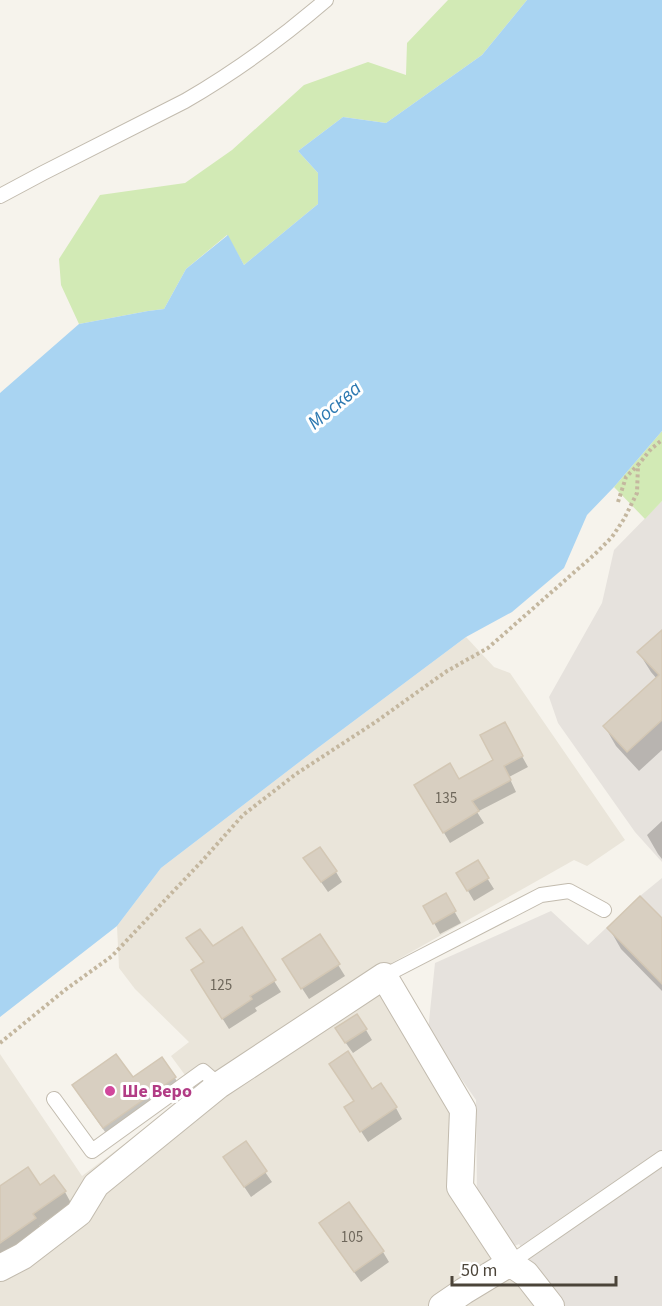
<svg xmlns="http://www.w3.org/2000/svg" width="662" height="1306" font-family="'Source Sans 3',sans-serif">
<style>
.residential{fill:#eae5da}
.industrial{fill:#e6e2dd}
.green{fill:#d2eab5}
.water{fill:#a9d4f2}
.shadow{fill:#0003}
.building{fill:#d8cfc1;stroke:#d3c7b4;stroke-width:1.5}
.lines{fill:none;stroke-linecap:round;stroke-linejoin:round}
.service-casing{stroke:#c2bbae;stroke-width:16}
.minor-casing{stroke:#c2bbae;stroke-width:28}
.path{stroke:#c4b79f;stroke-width:4;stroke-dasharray:3 3;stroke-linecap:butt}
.service{stroke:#fff;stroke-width:14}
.minor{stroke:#fff;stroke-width:26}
.hotel-dot{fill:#d1479c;stroke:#fff;stroke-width:2}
.labels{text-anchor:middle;stroke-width:6;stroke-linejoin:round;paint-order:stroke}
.number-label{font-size:15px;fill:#6e675b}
.hotel-label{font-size:18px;font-weight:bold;fill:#b23c85;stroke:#fff;text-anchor:start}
.water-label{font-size:20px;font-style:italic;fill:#2e7ab2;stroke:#fff}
</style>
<rect width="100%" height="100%" fill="#f6f3ec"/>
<path class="residential" d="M466,637L494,667L510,673L625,840L587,866L574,860L374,973L456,1111L453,1188L541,1306H0V1054L82,1176L196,1090L171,1056L189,1042L135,989L119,968L117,926L161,868L315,750Z"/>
<path class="industrial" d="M662,501V862L635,832L558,723L549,697L602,603L614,550Z
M662,878V1306H563L519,1244L508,1249L477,1200L476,1100L428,1031L435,963L551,911L588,945L640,896Z"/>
<path class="green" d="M448,0H527L482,55L386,123L343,117L298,151L318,173V204L244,265L227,235L186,269L164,309L148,311L79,324L61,285L59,259L100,195L185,183L232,150L304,85L368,62L406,75L407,43Z
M662,431V501L645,519L614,487Z"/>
<path class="water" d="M527,0H662V431L614,487L587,515L564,568L512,612L466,637L315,750L161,868L117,926L0,1017V393L79,324L148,311L164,309L186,269L228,235L244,265L318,204V173L298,151L343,117L386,123L482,55Z"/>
<path class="shadow" d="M662,632V750L639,771L616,746L605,727L657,679L651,672L639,653Z
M504,724L528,767L509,777L516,792L477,812L484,823L450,843L416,785L458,781L495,761Z
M662,821V859L658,854L647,835Z
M305,859L336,872L342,882L328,892Z
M477,862L494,889L474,901L458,874Z
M445,895L461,923L440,934L425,906Z
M662,920V991L621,949L609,928Z
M320,936L345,976L309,999L290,970Z
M188,939L212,948L274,981L281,992L255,1008L257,1011L229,1029L199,981L204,963Z
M366,1030L372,1040L353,1053L343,1039Z
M175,1078L184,1093L113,1143L83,1101L74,1085L132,1079Z
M396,1108L402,1119L368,1142L353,1119Z
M225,1158L265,1172L272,1182L251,1197Z
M40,1187L65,1192L71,1203L39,1226L41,1230L0,1259V1203Z
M327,1234L383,1252L389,1262L361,1282Z"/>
<path class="building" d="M662,630V720L627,752L603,726L659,675L637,652Z
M505,722L523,756L504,766L511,780L472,801L479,811L443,833L414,785L450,763L459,779L493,760L480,735Z
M320,847L337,871L321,882L303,858Z
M478,860L489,878L467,891L456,873Z
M446,893L456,911L433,924L423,906Z
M640,896L662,918V984L607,928Z
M242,927L276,980L250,996L252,999L222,1019L191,970L204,962L186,938L200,929L213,946Z
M320,934L340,964L301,989L282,959Z
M357,1014L367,1029L345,1043L335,1028Z
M348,1051L372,1089L381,1083L397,1107L360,1132L344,1107L354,1101L329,1064Z
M116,1054L133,1077L162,1057L176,1077L103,1128L72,1085Z
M246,1141L267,1171L244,1187L223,1157Z
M28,1167L40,1185L54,1175L66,1191L33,1214L36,1218L0,1243V1186Z
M349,1202L384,1251L354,1272L319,1223Z"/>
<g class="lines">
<g class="service-casing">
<path id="service" d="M0,196L43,173L185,101C235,72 283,37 326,0
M384,976L541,895L569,891L604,910
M54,1099L92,1151L203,1071L219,1085
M510,1263L662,1158"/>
</g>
<g class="minor-casing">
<path id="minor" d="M0,1268L23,1256L79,1213L96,1185L219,1085L384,976L463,1110L460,1187L510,1263
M442,1306L464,1291L510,1263L526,1274L551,1306"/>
</g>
<path class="path" d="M618,502L626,477L638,465
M0,1043L65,990L112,956L203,860L243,815L296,774L374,723L447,671L488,648L595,554L612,537L624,519L637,493L638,465L651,449L662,440"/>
<use href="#service" class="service"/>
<use href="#minor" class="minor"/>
</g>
<circle class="hotel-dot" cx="110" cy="1091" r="6"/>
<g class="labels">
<g class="number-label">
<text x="446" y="803">135</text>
<text x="221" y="990">125</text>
<text x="352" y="1242">105</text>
</g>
<g class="hotel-label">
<text x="122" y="1097">Ше Веро</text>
</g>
<g class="water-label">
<text transform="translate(334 405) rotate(-40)" y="7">Москва</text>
</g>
</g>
<path d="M452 1276v9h164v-9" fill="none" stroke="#4b4439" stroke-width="3"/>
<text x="461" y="1276" font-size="18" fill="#4b4439" stroke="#ffffff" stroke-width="4.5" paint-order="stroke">50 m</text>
</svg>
